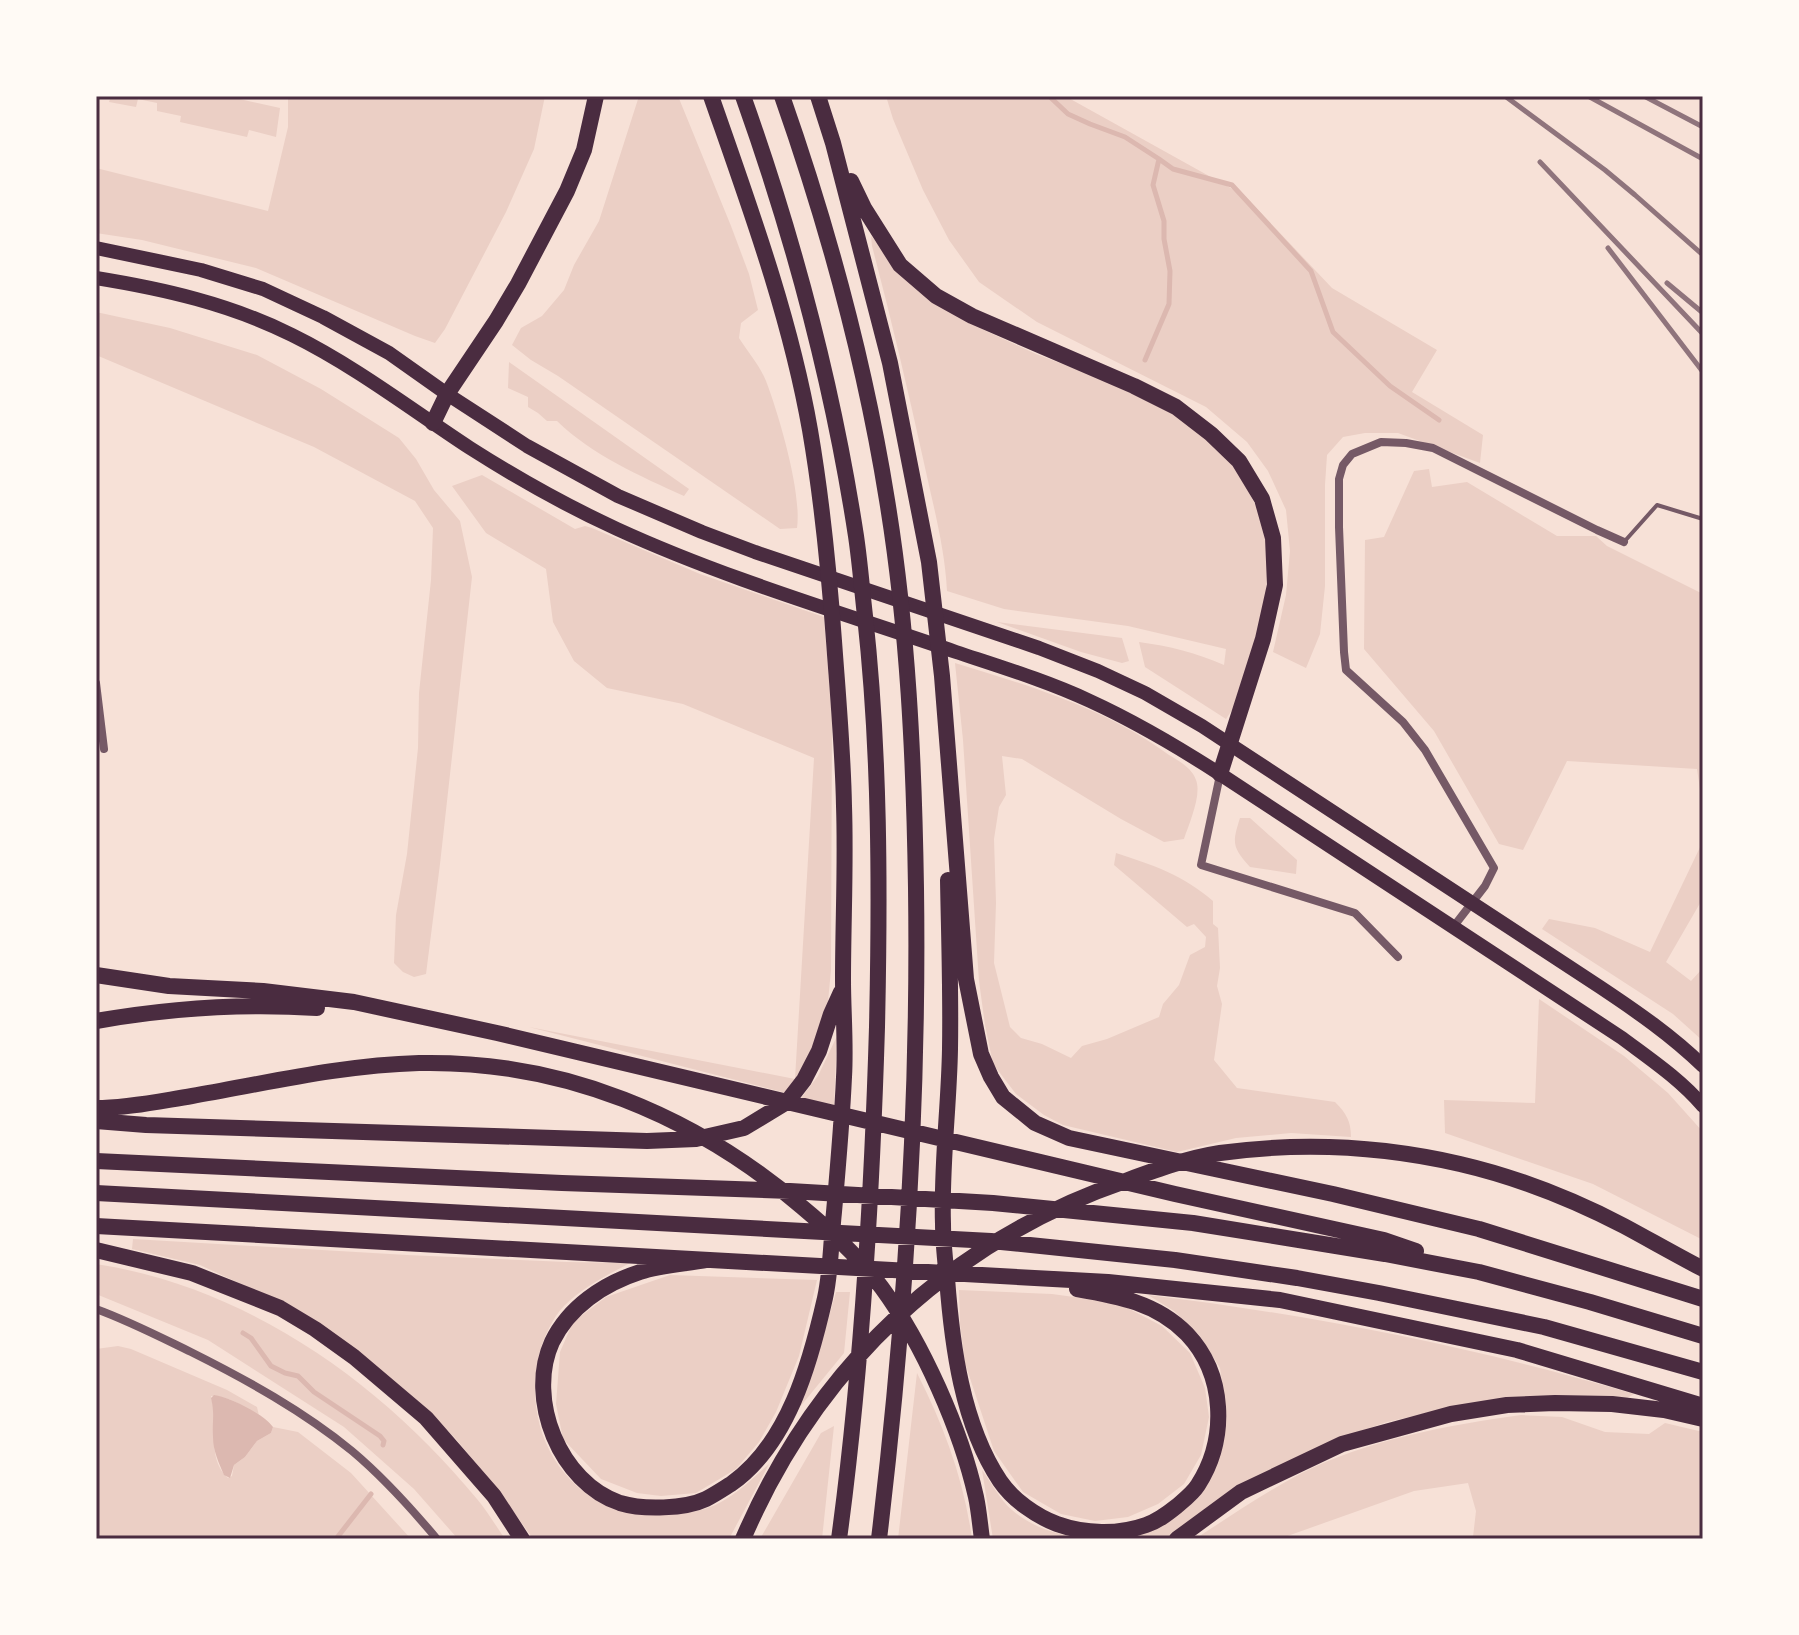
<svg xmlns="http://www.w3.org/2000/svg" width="1799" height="1635" font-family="Overpass,sans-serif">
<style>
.green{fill:#ebcfc5}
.water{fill:#dcb8b0}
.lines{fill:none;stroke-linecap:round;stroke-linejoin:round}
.stream{stroke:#dcb8b0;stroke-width:5}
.service{stroke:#755966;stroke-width:4}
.minor{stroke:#755966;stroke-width:8}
.primary{stroke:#4a2c40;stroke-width:14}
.motorway{stroke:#4a2c40;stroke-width:16}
.rail{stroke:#8f747c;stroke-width:5}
.neatline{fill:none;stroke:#4a2c40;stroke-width:3}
</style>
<rect width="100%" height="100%" fill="#f7e1d7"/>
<path class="green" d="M111,96H226L280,108L276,137L249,130L247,137L180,122L181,116L157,111V103L138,99L136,107L109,102Z
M288,96H545L534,149L506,212L445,329L435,343L415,336L256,268L142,240L96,233V168L268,211L288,127Z
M639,96H678L731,226L749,274L758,310L741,323L739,338C748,352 760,366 766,381C779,415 802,493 797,528L780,529L558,376L531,360L512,345L521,328L542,316L564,290L574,265L599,221Z
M886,96H1065L1245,196L1332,288L1437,350L1412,392L1483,435L1480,463L1398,433H1365L1343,437L1327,455L1325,485V586L1320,634L1306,668L1273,652L1286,595L1290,551L1286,510L1268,471L1247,442L1206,407L1037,322L979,282L949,240L923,190L893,119Z
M871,236L932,300L986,331L1036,354L1102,379L1175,415L1209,441L1230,462L1247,488L1263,521L1268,556L1266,596L1255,640L1234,707L1226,719L1145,667L1139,642C1169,646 1197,653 1224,665L1226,649L1128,626L1004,609L947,591C945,548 933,505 924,463C908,390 891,318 872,246Z
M96,312L170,328L257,355L321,389L399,438L416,459L434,490L460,521L472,577L440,864L426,974L414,977L403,972L394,963L396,915L407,854L418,748L419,693L431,580L433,528L415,501L314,447L96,355Z
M509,362L689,489L684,496C640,476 592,455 557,421H547L538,413L528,407V397L508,388Z
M1429,469L1432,487L1467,482L1557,536H1596L1607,546L1703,594V809L1697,769L1567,761L1523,850L1499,844L1434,731L1364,649L1365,540L1384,537L1414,471Z
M482,475L575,529L585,526L592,528L700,574L824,617L832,721L831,970L827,1012L818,1045L786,1093L529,1027L795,1079L814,758L683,704L607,688L574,661L553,622L546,569L486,533L452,486Z
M997,622L1122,638L1129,661L1122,663L1081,652Z
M955,663C1030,686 1105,708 1169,755C1179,761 1192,768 1196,780C1202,795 1189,824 1184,839L1164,842L1121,819L1022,759L1002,756L1006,795L999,807L994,839L996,903L994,963L1010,1027L1021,1038L1042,1044L1071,1058L1082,1046L1107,1039L1159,1017L1163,1004L1179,985L1190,955L1205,947L1206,937L1194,924L1187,927L1114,865L1116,853C1153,865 1183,875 1213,901V924L1218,928L1220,968L1217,986L1222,1004L1214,1060L1237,1088L1335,1102C1346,1113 1351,1121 1351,1137L1291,1133L1236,1138L1177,1152L1063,1125L1044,1115L1016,1094L993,1064L985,1025L979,981L963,740Z
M1240,818H1250L1297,860L1296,874L1250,867C1232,847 1232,843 1240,818Z
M1703,841V898L1666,962L1691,981L1703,968V1041L1673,1014L1542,929L1549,919L1595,928L1650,952Z
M1539,999L1624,1056L1668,1093L1703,1132V1240L1593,1184L1445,1133L1444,1100L1535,1103Z
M837,1036L834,1105L801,1098L818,1076Z
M133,1239L407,1255L567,1262L630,1263C607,1275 583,1287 564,1306C552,1318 541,1343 538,1360C526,1420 551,1480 609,1507C624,1514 646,1515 663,1514C683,1514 703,1512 721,1502C739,1492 754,1477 769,1464L729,1539H533L499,1491L455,1438L406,1391L280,1302L200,1265L132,1249Z
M96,1264C247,1287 382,1383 477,1499C487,1511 496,1526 505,1539H458L414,1489L344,1427L208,1340L96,1294Z
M670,1275L817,1280L799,1356L776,1412L759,1442L736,1469L696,1493L661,1496L637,1493L601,1479L563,1439L556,1404L560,1352L573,1322L606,1297Z
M959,1290L1052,1294L1118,1303L1162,1326L1190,1353L1205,1388L1209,1417L1201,1455L1184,1484L1158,1504L1128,1517L1095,1521L1061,1514L1023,1492L994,1451L965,1363L960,1324Z
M836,1292H850L844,1353L795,1413L818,1354Z
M1148,1295C1313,1315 1475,1347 1634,1394L1627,1398L1454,1407L1387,1422L1340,1438L1241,1488L1190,1520L1167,1539H1107L1203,1490L1224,1444L1226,1410L1220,1368L1200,1336L1174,1311Z
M118,1346L131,1349L227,1390L257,1407L259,1416C244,1407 228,1395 211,1396C212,1403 214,1409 214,1416C215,1437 210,1462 228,1478L232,1476L234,1465L245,1457L257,1441L271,1433L273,1427L298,1432L351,1473L411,1539H96V1349Z
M917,1373C944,1426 964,1480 972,1539H898Z
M1521,1415L1562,1417L1605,1432L1649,1434L1665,1423L1703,1432V1539H1475L1473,1537L1476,1511L1468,1483L1414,1491L1279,1539H1195C1229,1517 1264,1493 1300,1474C1367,1440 1448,1425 1521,1415Z
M834,1426L822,1539H760L821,1433Z
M982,1470C991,1482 1000,1500 1012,1510C1034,1529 1059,1535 1088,1539H993Z"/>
<path class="water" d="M214,1395C229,1397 264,1414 273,1427L271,1433L257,1441L245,1457L234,1465L230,1478L224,1475C219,1463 213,1451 213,1437C212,1421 215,1415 211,1398Z"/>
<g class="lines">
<path class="stream" d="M1049,96L1068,114L1090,124L1125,137L1159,159L1153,185L1164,221V239L1170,271L1169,304L1145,360
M1159,159L1173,169L1232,185L1311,271L1333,332L1390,386L1439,420
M243,1333L251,1338L271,1366L285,1373L298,1376L314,1392L380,1436L384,1441L383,1445
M336,1539L371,1494"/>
<path class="service" d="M1624,542L1657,505L1703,519"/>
<path class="minor" d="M96,683L104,749
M1220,775L1201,865L1355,913L1398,957
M1454,926L1485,886L1494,868L1425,750L1403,722L1346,670L1344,652L1339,527V479L1343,465L1352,454L1381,442L1406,443L1433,448L1597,530L1624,542
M96,1309C129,1321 160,1337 191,1352C247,1380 303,1411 352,1451C383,1477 411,1508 437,1539"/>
<path class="primary" d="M96,248L201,270L263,289L323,317L389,353L447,394L527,446L618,496L702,532L755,552L1039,648L1098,671L1145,693L1202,726L1600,987C1636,1011 1671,1035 1703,1066
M96,278C164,289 230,304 292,335C355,366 412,410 470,448C517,478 567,506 617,529C726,579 843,613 956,652C1001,667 1047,681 1090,701C1136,722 1178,747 1220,774L1622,1038C1650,1059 1680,1079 1703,1106"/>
<path class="motorway" d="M743,96C794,239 833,386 856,536C860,563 862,590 865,616C880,753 880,890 877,1027C872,1197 862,1370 839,1539
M782,96C828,227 865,363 887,500C908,628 914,758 916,888C919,1106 905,1323 879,1539
M818,96L833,143L890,363L929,562L942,676L966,979L981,1054L991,1077L1003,1097L1035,1123L1069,1138L1333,1194L1479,1229L1703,1299
M851,181L864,208L900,265L936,296L972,316L1134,386L1176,407L1211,434L1239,461L1262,499L1273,538L1275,585L1263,639L1220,774
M433,423L447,394L496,321L518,284L567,191L584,150L596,96
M948,880C949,936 951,993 950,1049C949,1107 941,1166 943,1224C943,1242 945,1260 947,1278C952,1345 962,1424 1000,1481C1013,1500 1036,1516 1057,1524C1085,1534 1118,1535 1146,1525C1158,1521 1167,1514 1177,1506C1184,1500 1193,1493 1198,1485C1228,1438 1225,1374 1187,1334C1157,1303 1118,1296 1077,1289
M96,975L169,986L263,991L354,1002L497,1033L1175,1194L1384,1240L1416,1251
M96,1021C170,1008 242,1003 317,1008
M96,1108C128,1108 160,1101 192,1096C267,1083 343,1065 419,1063C562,1060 694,1115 802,1207C831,1231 859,1257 882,1288C923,1344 961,1430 976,1497C979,1511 980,1525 982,1539
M96,1121L146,1125L647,1141L696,1139L744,1128L787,1102L804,1080L819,1051L831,1014L841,992
M96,1161L562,1183L790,1191L993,1203L1193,1223L1385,1254L1479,1272L1590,1302L1703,1336
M96,1193L991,1241L1175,1260L1297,1278L1379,1293L1544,1327L1703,1372
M96,1226L1108,1282L1280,1300L1517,1350L1703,1406
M96,1250L192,1273L280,1308L315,1329L354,1357L426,1418L494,1496L522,1539
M707,1260C685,1264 661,1265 640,1272C603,1284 569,1307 552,1342C526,1399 560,1483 620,1503C643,1510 685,1509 706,1499C714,1495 723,1489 731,1484C788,1444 810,1364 825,1298C831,1271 831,1240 834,1212C838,1167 842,1122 844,1077C846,1044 843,1012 843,980C843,922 846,864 844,806C843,751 838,696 834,641C829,571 822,500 810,430C790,316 749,205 711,96
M743,1539C817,1366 950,1241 1128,1180C1158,1169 1188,1158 1220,1153C1300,1142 1382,1146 1460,1164C1516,1177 1572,1199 1624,1226C1650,1240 1676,1255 1703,1269
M1177,1539L1241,1492L1342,1444L1451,1414L1507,1405L1555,1403L1612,1404L1664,1410L1703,1419"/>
<path class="rail" d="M1505,96L1605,170L1635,195L1703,255
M1588,96L1703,159
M1644,96L1703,127
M1540,162L1703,334
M1608,248L1703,372
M1667,283L1703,313"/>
</g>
<rect width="1799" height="1635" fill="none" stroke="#fffaf5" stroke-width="196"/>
<rect x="98" y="98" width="1603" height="1439" class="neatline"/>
</svg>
